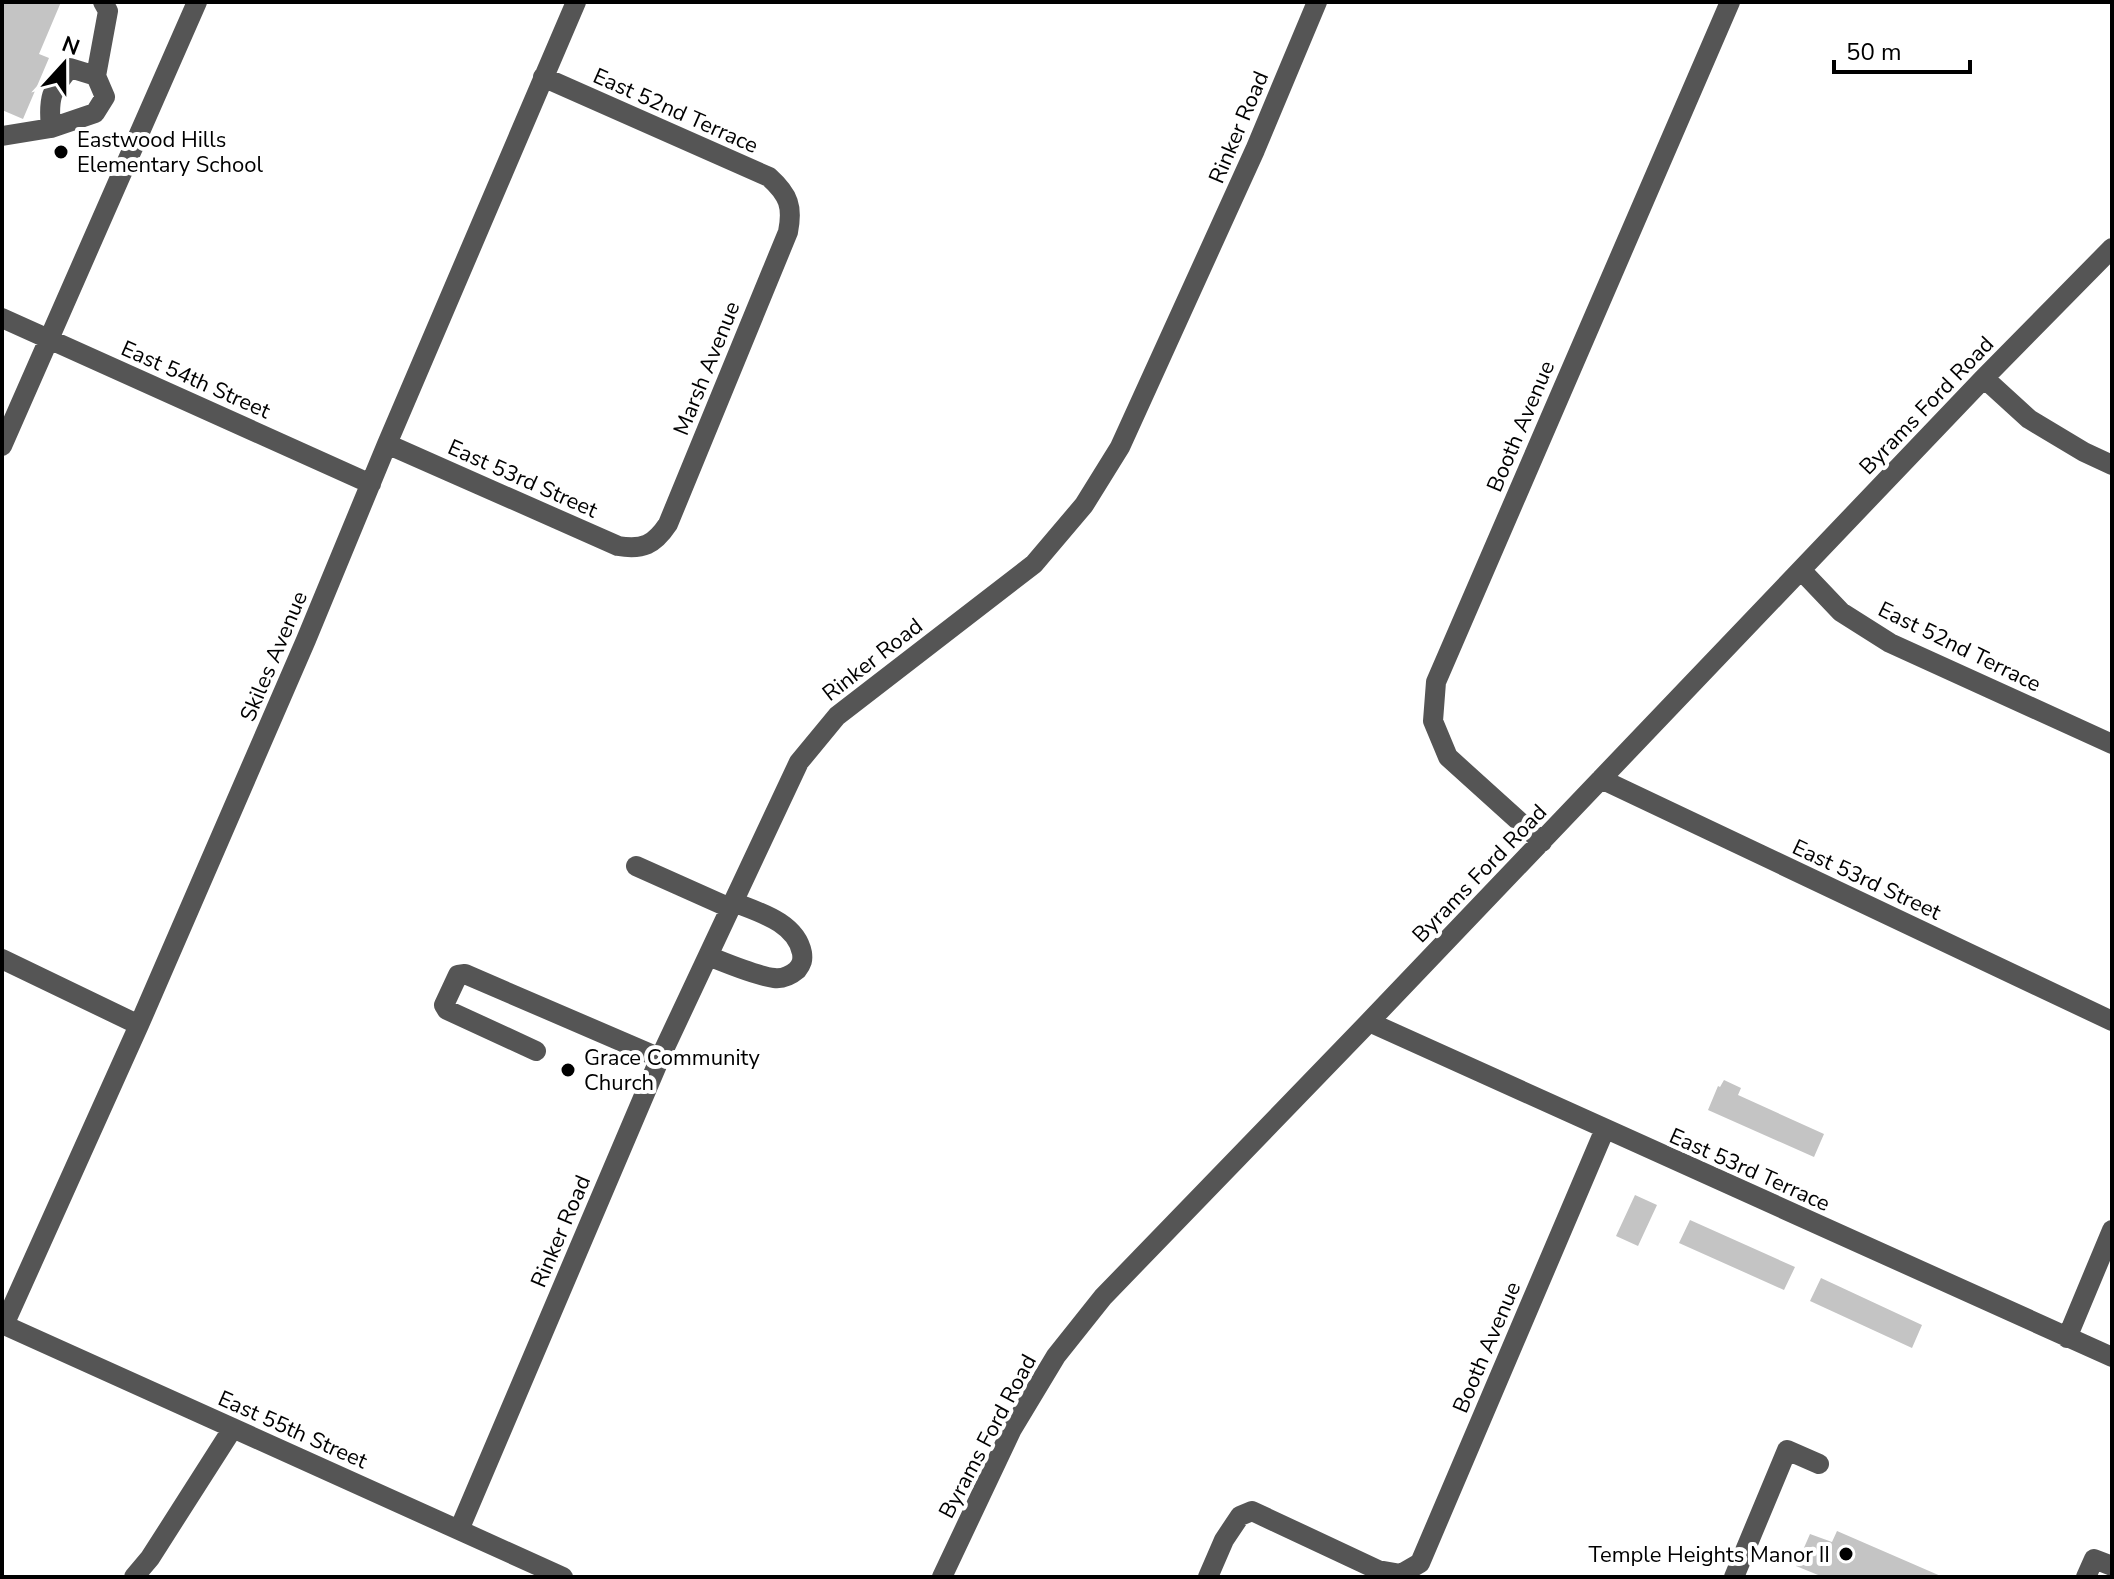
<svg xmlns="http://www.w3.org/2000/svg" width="2114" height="1579" font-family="'Nunito Sans',sans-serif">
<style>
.building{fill:#c4c4c4}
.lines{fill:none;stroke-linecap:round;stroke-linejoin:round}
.minor{stroke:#555;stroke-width:20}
.poi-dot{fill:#000;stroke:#fff;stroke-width:3}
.labels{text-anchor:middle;stroke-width:8;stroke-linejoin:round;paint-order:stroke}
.street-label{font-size:22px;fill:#000;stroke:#fff}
.poi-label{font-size:22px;fill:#000;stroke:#fff;text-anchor:start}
</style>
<rect width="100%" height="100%" fill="#fff"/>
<path class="building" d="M2,2H61L39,54L49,58L23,119L2,110Z
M1724,1080L1741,1088L1738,1095L1824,1134L1814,1157L1708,1110L1718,1086L1720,1087Z
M1635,1195L1657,1205L1638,1246L1616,1236Z
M1690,1220L1795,1267L1784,1290L1679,1243Z
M1821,1278L1922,1325L1912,1348L1810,1301Z
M1837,1531L1943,1577H1823L1796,1566L1810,1534L1832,1542Z"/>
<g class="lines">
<path class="minor" d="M96,76L108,11L103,2
M2,136L51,128L95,113L105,97L96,76L70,68C51,89 48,99 51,128
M2,318L371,484
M1984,378L2029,419L2084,452L2112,465
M387,444L618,546C643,550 654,545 668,524L788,232C793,207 789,195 769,177L543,77
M2,446L197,2
M1801,570L1841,612L1890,643L2112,744
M1601,779L2112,1021
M1542,842L1448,757L1433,721L1436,682L1730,2
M636,866L730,908
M708,956C726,963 756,976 774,978C783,979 790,976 797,970C802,964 803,960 802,953C796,922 758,912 733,902
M2,959L139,1025
M1369,1022L2112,1357
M536,1051L447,1010L444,1005L458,975L465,974L660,1058
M2,1324L563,1577
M4,1325L139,1025L306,640L387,444L576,2
M2067,1338L2112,1230
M459,1530L660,1058L799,762L837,716L1034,564L1084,505L1120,447L1255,150L1317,2
M134,1577L150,1558L233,1428
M942,1577L1012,1429L1056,1356L1103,1297L1369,1022L1984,378L2112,248
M1208,1577L1224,1540L1240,1516L1252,1511L1378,1570L1401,1574L1420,1563L1605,1129
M1734,1577L1787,1450L1819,1464
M2086,1577L2094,1559L2112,1566"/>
</g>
<g class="poi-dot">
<circle cx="61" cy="152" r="8"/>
<circle cx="568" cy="1070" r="8"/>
<circle cx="1846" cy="1554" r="8"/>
</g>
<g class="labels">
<g class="street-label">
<text transform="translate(676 110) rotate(24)" y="8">East 52nd Terrace</text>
<text transform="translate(1238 127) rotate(-67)" y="8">Rinker Road</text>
<text transform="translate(706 368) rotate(-68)" y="8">Marsh Avenue</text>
<text transform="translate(196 379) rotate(24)" y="8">East 54th Street</text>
<text transform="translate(1926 405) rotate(-46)" y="8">Byrams Ford Road</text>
<text transform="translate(1520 426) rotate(-67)" y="8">Booth Avenue</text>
<text transform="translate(523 478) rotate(24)" y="8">East 53rd Street</text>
<text transform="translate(1960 646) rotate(26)" y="8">East 52nd Terrace</text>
<text transform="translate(273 656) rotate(-67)" y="8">Skiles Avenue</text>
<text transform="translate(872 659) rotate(-38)" y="8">Rinker Road</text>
<text transform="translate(1479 873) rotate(-46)" y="8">Byrams Ford Road</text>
<text transform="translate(1867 879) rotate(25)" y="8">East 53rd Street</text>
<text transform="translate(1750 1169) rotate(24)" y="8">East 53rd Terrace</text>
<text transform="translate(560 1231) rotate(-67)" y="8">Rinker Road</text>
<text transform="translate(1486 1347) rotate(-67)" y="8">Booth Avenue</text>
<text transform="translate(293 1429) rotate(24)" y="8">East 55th Street</text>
<text transform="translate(987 1436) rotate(-62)" y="8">Byrams Ford Road</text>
</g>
<g class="poi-label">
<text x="77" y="147">Eastwood Hills<tspan x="77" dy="25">Elementary School</tspan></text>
<text x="584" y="1065">Grace Community<tspan x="584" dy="25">Church</tspan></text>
<text x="1830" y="1562" text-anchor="end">Temple Heights Manor II</text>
</g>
</g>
<rect width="2114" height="1579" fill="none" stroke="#000000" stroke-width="8"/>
<g transform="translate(64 64) rotate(21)" stroke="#ffffff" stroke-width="6" paint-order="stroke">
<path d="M0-6L14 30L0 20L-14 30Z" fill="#000000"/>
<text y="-12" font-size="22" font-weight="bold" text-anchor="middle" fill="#000000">N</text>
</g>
<path d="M1834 60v12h136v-12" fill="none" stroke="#000000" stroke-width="4"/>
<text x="1846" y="60" font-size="24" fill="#000000" stroke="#ffffff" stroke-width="6" paint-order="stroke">50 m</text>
</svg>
